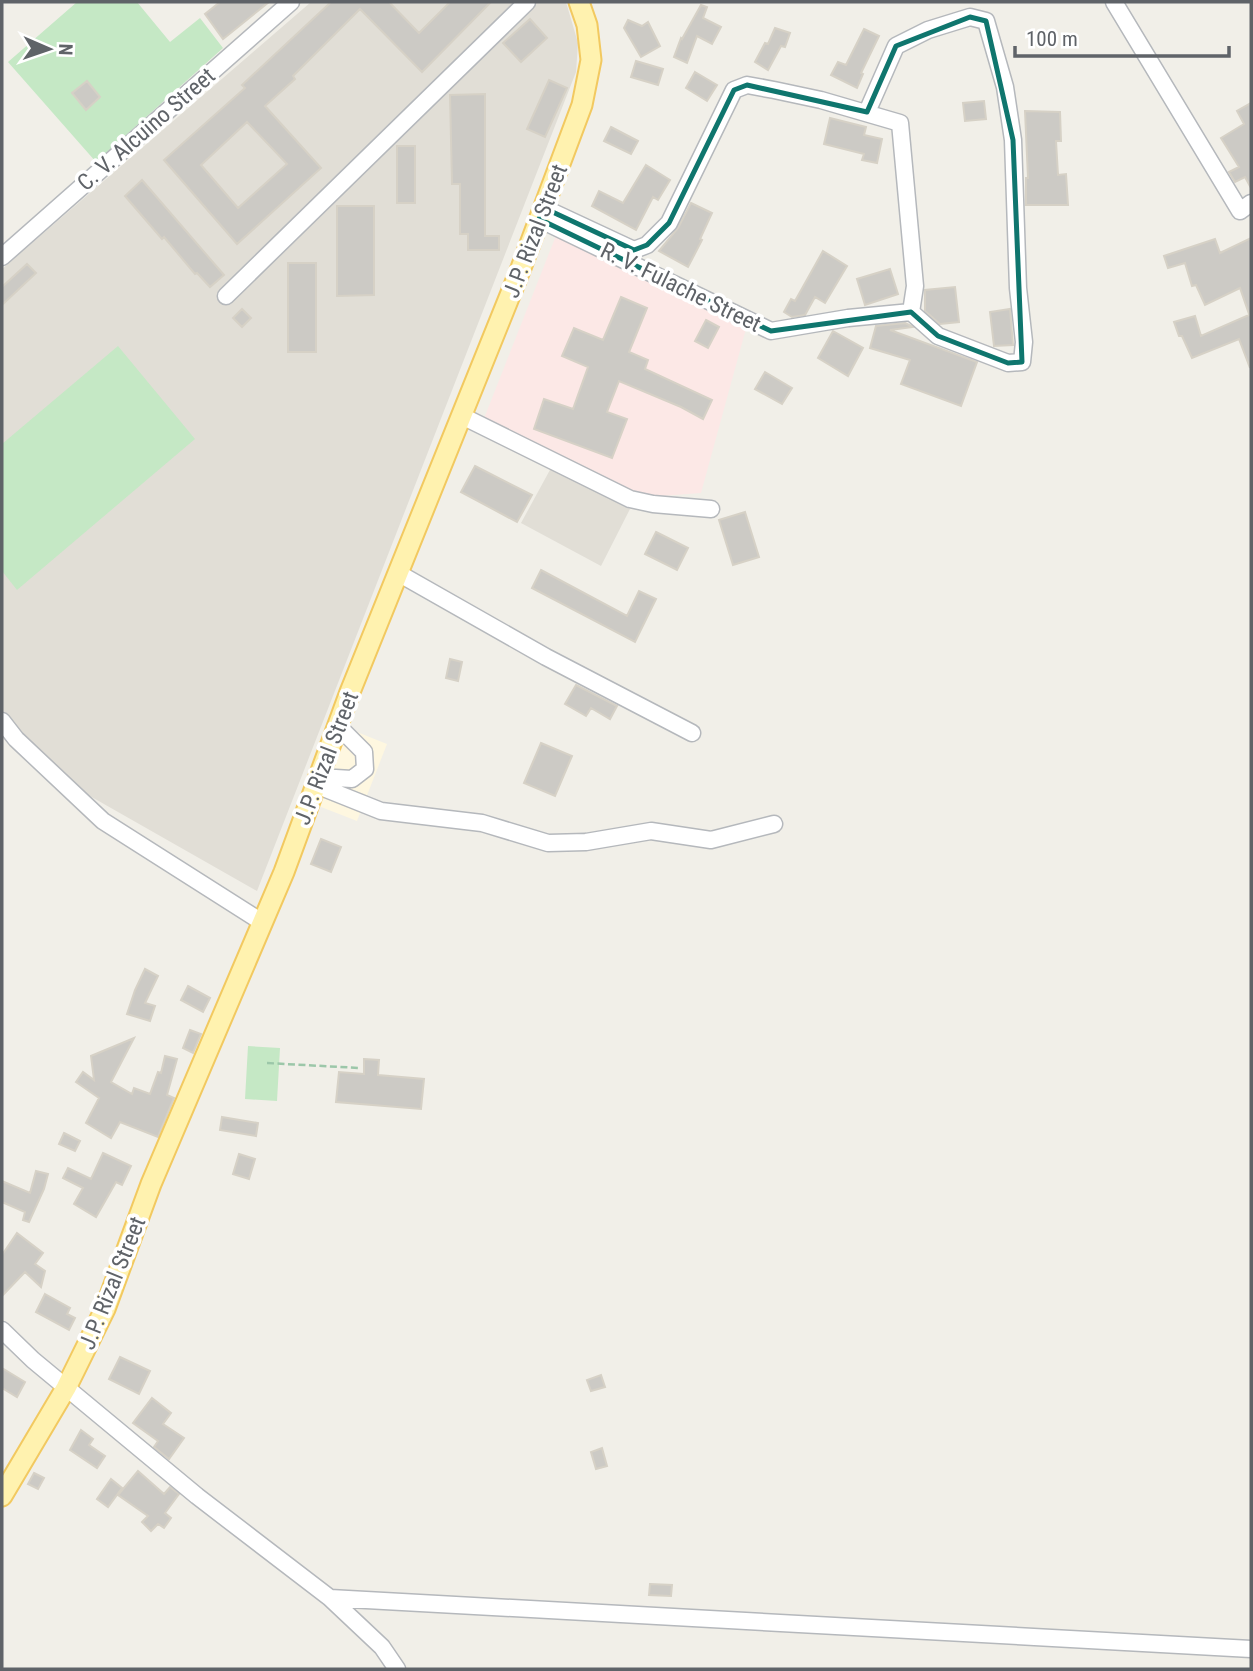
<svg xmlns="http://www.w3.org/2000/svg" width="1253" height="1671" font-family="'Roboto Condensed',sans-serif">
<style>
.commercial{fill:#fef7e0}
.education{fill:#e1ded6}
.medical{fill:#fce8e6}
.green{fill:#c5e8c5}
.building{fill:#cccac5;stroke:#d6d1c6;stroke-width:2;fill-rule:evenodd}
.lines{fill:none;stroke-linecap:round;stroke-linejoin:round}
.minor-casing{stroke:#b5b8bc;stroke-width:19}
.major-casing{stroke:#f2c960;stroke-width:23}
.path{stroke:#9cc7a9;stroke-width:2.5;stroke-dasharray:7 3.5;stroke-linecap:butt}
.minor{stroke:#fff;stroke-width:16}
.major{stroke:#fff2af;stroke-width:19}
.marked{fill:none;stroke:#0f766e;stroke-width:5;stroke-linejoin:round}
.labels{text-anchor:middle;stroke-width:7;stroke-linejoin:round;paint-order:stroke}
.street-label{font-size:23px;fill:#5f6368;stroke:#fff}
</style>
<rect width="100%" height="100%" fill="#f1efe8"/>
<path class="commercial" d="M347,728L387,744L357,821L316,805Z"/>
<path class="education" d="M311,2H566L578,43L576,72L257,891L60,779L2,709V269Z
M551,468L630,509L601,566L521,523Z"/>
<path class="medical" d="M557,233L747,325L701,493L635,498L483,421Z"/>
<path class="green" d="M77,2H137L170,42L200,18L223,48L96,162L8,62Z
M118,346L195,439L17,590L2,571V444Z
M248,1046L280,1048L277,1101L245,1099Z"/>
<path class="building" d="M220,2H269L223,39L205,14Z
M331,2H389L419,33L450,2H491L422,72L360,9L293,76L295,79L265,106L321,168L237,244L164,160L245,88L242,85ZM247,122L287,164L238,208L201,165Z
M701,5L707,7L703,18L721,27L712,44L697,36L687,63L674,57L681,38L682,39Z
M530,19L547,38L521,62L503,43Z
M628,20L642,26L648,22L660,46L641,57L624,28Z
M775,28L790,33L785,47L781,46L768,70L755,62L765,43L768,44Z
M864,29L879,36L861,73L863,74L857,88L831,75L838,62L846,65Z
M636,61L663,69L658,85L631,77Z
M695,72L717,85L707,101L686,88Z
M549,80L567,88L545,137L527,129Z
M87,81L100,97L86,110L72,93Z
M485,94V236H499V250H468V234H460V184H452L450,95Z
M984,101L986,119L965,121L963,103Z
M1251,103V188L1245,177L1235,182L1229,172L1239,167L1221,138L1244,124L1237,111Z
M1025,111L1060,112L1061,141H1056L1058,175L1066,174L1068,205H1026V178H1028Z
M830,118L866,127L864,135L882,139L877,163L862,160L864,154L824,144Z
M611,127L638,141L631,154L604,141Z
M397,146H415V203H397Z
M646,165L670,180L658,200L653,197L636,230L592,206L599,191L623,203Z
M142,180L224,275L210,287L197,273L195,274L164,237L162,239L125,196Z
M691,203L712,213L700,239L702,240L688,267L659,251L678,228Z
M337,206H374V295L337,296Z
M1251,238V314H1249L1240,288L1205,305L1196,285L1192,286L1185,263L1168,268L1164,256L1215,239L1220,253Z
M823,251L847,266L825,303L815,297L805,315L792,317L784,312L791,299L795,301Z
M288,263H316V352H288Z
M27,264L36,273L2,305V287Z
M890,269L898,294L865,305L857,279Z
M955,287L959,322L940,324L925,311V290Z
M621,297L647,308L629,352L648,360L645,369L712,400L703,419L681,407L619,381L607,412L627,419L612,458L534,429L544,399L573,409L588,367L562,356L574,328L603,340Z
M242,309L251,318L242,327L233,318Z
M1010,309L1013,345L994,346L990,312Z
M1251,314L1250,368L1239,339L1192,358L1182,336H1179L1174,322L1195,316L1201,336Z
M706,320L719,327L708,348L695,341Z
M905,323L913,327L890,330L977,362L961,406L901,384L910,360L870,348L876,326Z
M833,331L863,348L848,376L818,358Z
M765,372L792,388L782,404L755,389Z
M475,466L532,495L517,522L461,492Z
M745,512L759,557L733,565L719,520Z
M656,532L688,548L677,570L645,554Z
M541,570L627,616L639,591L656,599L635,642L532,588Z
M450,659L462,662L458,681L446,678Z
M576,685L617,706L610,719L591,708L586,716L565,704Z
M541,743L572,756L555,796L524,783Z
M321,839L341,847L331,872L311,864Z
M145,969L158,976L145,1003L155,1006L150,1021L127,1014L135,990Z
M188,986L210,998L203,1012L181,1000Z
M190,1030L201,1034L193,1053L183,1048Z
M134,1038L111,1082L132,1094L134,1088L150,1094L158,1072L161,1073L165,1056L177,1059L167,1095L174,1098L158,1137L120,1122L111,1138L86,1123L99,1098L76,1082L83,1072L94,1080L91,1056Z
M364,1059L379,1060L378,1075L424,1079L421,1109L336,1102L339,1072L364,1074Z
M222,1117L258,1123L256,1136L220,1130Z
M64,1133L80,1141L75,1151L59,1144Z
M103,1153L131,1166L122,1185L116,1182L96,1217L74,1204L83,1188L63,1178L68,1168L91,1179Z
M239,1154L255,1159L249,1179L233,1174Z
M36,1171L48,1174L44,1189L29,1222L23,1220L25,1212L2,1202V1181L30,1193Z
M17,1233L43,1253L35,1264L45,1271L41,1287L25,1272L2,1296V1255Z
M45,1294L70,1308L67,1314L75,1318L69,1330L36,1312Z
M120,1357L150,1371L139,1394L109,1379Z
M2,1368L25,1382L17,1397L2,1388Z
M601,1375L605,1387L591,1391L587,1380Z
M152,1398L171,1413L163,1424L184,1438L169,1459L154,1447L158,1441L133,1423Z
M81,1430L93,1439L89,1445L105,1456L97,1468L70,1450Z
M602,1448L607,1466L596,1469L591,1452Z
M138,1471L164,1494L170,1487L179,1494L165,1513L171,1518L164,1528L158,1524L151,1531L142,1522L148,1516L118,1495Z
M34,1473L44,1478L38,1489L28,1484Z
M111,1479L122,1488L108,1507L97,1499Z
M650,1584L672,1585L671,1596L649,1595Z"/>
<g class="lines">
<g class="minor-casing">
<path id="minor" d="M1114,2L1240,211L1251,203
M867,112L896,46L928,30L970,17L986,21L1005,87L1013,140L1018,288L1024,342L1022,362L1008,363L938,336L911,312
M544,208L634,250L647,245L669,223L734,90L747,85L774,90L821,100L900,123L915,286L911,312
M539,219L771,331L848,318L911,312
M2,257L291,2
M226,296L527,2
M462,416L630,499L653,504L711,509
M398,573L546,657L692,733
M2,721L16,739L103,821L262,922
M319,777L352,779L365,769L364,752L338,726
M316,785L381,811L482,823L548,843L586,842L651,831L711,840L774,824
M2,1330L33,1360L197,1496L330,1598L382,1647L397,1669
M330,1598L1251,1649"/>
</g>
<g class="major-casing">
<path id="major" d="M2,1496L66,1388L105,1309L151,1184L284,872L350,692L521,268L582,105L591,60L587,25L579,2"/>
</g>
<path class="path" d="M267,1063L360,1068"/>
<use href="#minor" class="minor"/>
<use href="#major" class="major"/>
</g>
<path class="marked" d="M970,17L986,21L1013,140L1022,362L1008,363L938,336L911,312L771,331L539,219L544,208L634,250L647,245L669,223L734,90L747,85L867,112L896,46Z"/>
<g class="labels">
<g class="street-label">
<text transform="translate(146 129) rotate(-41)" y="8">C. V. Alcuino Street</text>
<text transform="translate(535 231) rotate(-69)" y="8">J.P. Rizal Street</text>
<text transform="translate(681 287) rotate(26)" y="8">R. V. Fulache Street</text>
<text transform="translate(326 758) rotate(-69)" y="8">J.P. Rizal Street</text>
<text transform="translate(112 1283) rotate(-68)" y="8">J.P. Rizal Street</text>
</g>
</g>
<rect width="1253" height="1671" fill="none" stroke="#5f6368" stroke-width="7"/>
<g transform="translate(49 49) rotate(92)" stroke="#ffffff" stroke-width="5" paint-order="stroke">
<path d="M0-5L12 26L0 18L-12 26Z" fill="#5f6368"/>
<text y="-10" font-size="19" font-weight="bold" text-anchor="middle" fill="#5f6368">N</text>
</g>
<path d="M1015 46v10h214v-10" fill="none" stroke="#5f6368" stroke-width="3.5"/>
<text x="1026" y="46" font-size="21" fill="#5f6368" stroke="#ffffff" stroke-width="5" paint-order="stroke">100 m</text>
</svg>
